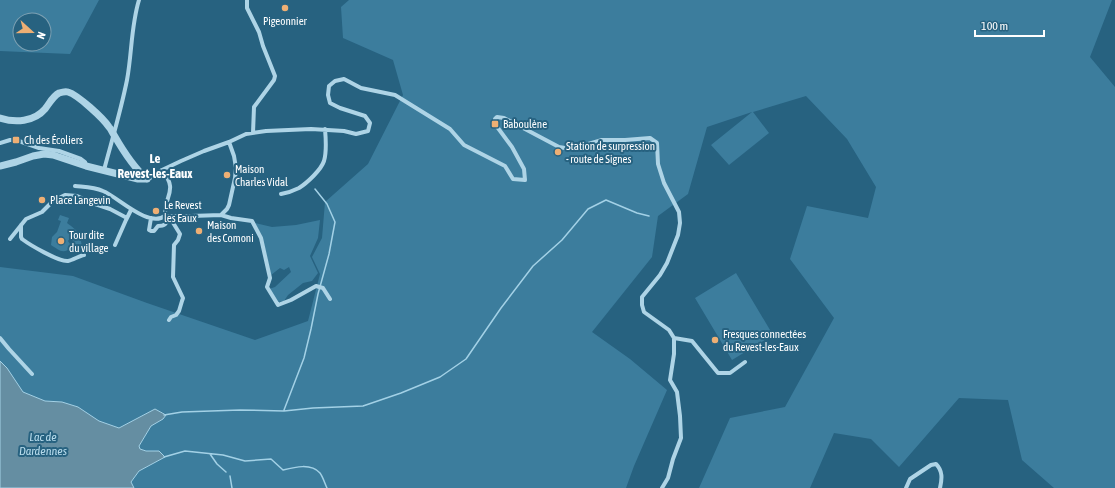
<svg xmlns="http://www.w3.org/2000/svg" width="1115" height="488" font-family="'Asap Condensed',sans-serif">
<style>
.green{fill:#3c7d9d;fill-rule:evenodd}
.water{fill:#658ea2;stroke:#a3d1e6}
.lines{fill:none;stroke-linecap:round;stroke-linejoin:round}
.stream{stroke:#a3d1e6;stroke-width:1.5}
.minor{stroke:#aed4e6;stroke-width:4}
.tertiary{stroke:#aed4e6;stroke-width:7}
.poi-dot{fill:#eeaf74;stroke:#276280;stroke-width:1.5}
.labels{text-anchor:middle;stroke-width:4;stroke-linejoin:round;paint-order:stroke}
.poi-label{font-size:11px;fill:#fff;stroke:#276280;text-anchor:start}
.water-label{font-size:12px;font-style:italic;fill:#b9dded;stroke:#276280}
.quarter-label{font-size:13px;font-weight:bold;fill:#fff;stroke:#276280}
</style>
<rect width="100%" height="100%" fill="#276280"/>
<path class="green" d="M0,0H99L70,54L0,51ZM20,20H44V44H20Z
M349,0H1112L1090,57L1115,87V488H1054L1022,460L1008,400L959,398L899,467L871,439L834,433L810,488H699L730,418L785,407L834,318L790,259L807,206L868,218L876,187L847,139L806,96L753,112L769,133L729,165L711,145L752,112L707,127L688,194L658,216L652,257L592,332L630,359L667,390L634,466L626,488H134L131,482L139,471L165,457L159,451H146L140,449L139,446L151,426L163,419L166,414L155,409L119,428L99,421L78,407L62,402L45,401L23,392L7,368L0,361V267L73,276L147,303L255,340L308,321L320,274L312,257L322,238L325,202L368,164L403,95L393,60L343,38L341,7Z
M60,215L69,218L67,223C78,231 80,233 82,246L80,249L75,248L74,242L70,238L68,241L72,247C63,255 59,250 51,245L52,237L57,232L61,221L58,220Z
M320,220L318,238L310,256L318,273L312,281L303,283L288,295L284,301L278,302L269,289L275,287L291,272L289,267L284,270L280,268L271,275L262,236L255,223L272,227L296,225Z
M736,273L773,335L732,360L695,298Z"/>
<path class="water" d="M0,361L7,368L23,392L45,401L62,402L78,407L99,421L119,428L155,409L166,415L163,419L151,426L139,446L140,449L146,451H159L165,457L139,471L131,482L134,488H0Z"/>
<g class="lines">
<path class="stream" d="M284,410L304,358L311,329L318,294L329,254L335,222L327,204L315,189
M164,415L182,412L240,410L284,411L313,408L363,406L401,393L440,377L466,359L501,308L533,266L562,240L588,209L606,200L637,213L649,216
M210,454L217,464L226,472
M164,457L185,451L223,455L245,461L271,459L283,470C295,467 311,463 320,473C323,477 325,484 327,488
M230,476L232,488"/>
<path class="minor" d="M247,0V8L259,32L263,46L275,76L274,80L254,107L253,133
M0,143L10,140H16L39,148L59,151L81,159L85,162L86,165
M104,170C112,140 121,110 127,80C132,53 131,26 139,0
M162,170C179,191 164,195 165,216
M147,179L150,178L162,170L181,161L204,151L229,142L246,134L266,131L311,129L344,131L356,134L368,131L370,123L365,116L340,108L330,103L328,95L329,86L335,81L344,79L361,88L395,95L450,129L464,145L505,166L513,179L525,180L524,169L512,147L495,124V119L497,117L504,118L559,147L571,149L602,140H625L650,138L657,143L658,164L664,183L679,212L680,223L678,235L667,263L660,275L642,297V305L644,312L669,330L674,338L692,341L718,373H730L745,362
M75,186C84,187 94,187 103,191C118,197 148,228 165,216H191L221,215L231,218L252,221L261,238L270,278L267,287L278,305L291,300L316,286L323,288L330,299
M281,194C287,193 293,191 299,188C307,183 321,170 324,161C327,151 326,140 325,129
M221,215L227,209L229,205L235,178L236,168L234,156L229,142
M165,216L172,221L180,234L178,240L174,245L173,277L183,298L182,301L179,311L176,315L171,317L169,320
M151,218L149,230L151,231H154L158,226C164,226 168,224 167,218
M21,225V237L22,239C30,245 59,262 68,261C73,260 79,256 84,255
M10,239L26,219L42,212L53,201L65,195L77,196L95,204L110,209L127,218
M115,245L126,220L131,210
M0,338L9,349L32,374
M662,488L668,478L673,459L681,438L680,416L677,392L670,380L674,354V338
M906,488L910,479L931,465L936,464C943,471 942,479 940,488"/>
<path class="tertiary" d="M0,118C15,123 34,122 45,109C49,104 53,96 59,93C62,92 65,91 68,92C78,95 103,118 109,127C111,129 112,132 114,135C122,149 134,168 147,179
M0,166L16,162L33,156L44,154L53,155L86,166L138,179H147"/>
</g>
<g class="poi-dot">
<circle cx="285" cy="8" r="4"/>
<rect x="491" y="120" width="8" height="8" rx="2"/>
<rect x="12" y="136" width="8" height="8" rx="2"/>
<circle cx="558" cy="152" r="4"/>
<circle cx="227" cy="175" r="4"/>
<circle cx="42" cy="200" r="4"/>
<circle cx="156" cy="211" r="4"/>
<circle cx="199" cy="231" r="4"/>
<circle cx="61" cy="241" r="4"/>
<circle cx="715" cy="340" r="4"/>
</g>
<g class="labels">
<g class="poi-label">
<text x="285" y="25" text-anchor="middle">Pigeonnier</text>
<text x="503" y="128">Baboulène</text>
<text x="24" y="144">Ch des Écoliers</text>
<text x="566" y="150">Station de surpression<tspan x="566" dy="13">- route de Signes</tspan></text>
<text x="235" y="173">Maison<tspan x="235" dy="13">Charles Vidal</tspan></text>
<text x="50" y="204">Place Langevin</text>
<text x="164" y="209">Le Revest<tspan x="164" dy="13">les Eaux</tspan></text>
<text x="207" y="229">Maison<tspan x="207" dy="13">des Comoni</tspan></text>
<text x="69" y="239">Tour dite<tspan x="69" dy="13">du village</tspan></text>
<text x="723" y="338">Fresques connectées<tspan x="723" dy="13">du Revest-les-Eaux</tspan></text>
</g>
<g class="water-label">
<text x="43" y="441">Lac de<tspan x="43" dy="14">Dardennes</tspan></text>
</g>
<g class="quarter-label">
<text x="155" y="163">Le<tspan x="155" dy="15">Revest-les-Eaux</tspan></text>
</g>
</g>
<g transform="translate(32 32) rotate(111)"><circle r="19" fill="#276280" stroke="#7da1b3"/>
<path d="M0-3L7 15L0 10L-7 15Z" fill="#eeaf74"/>
<text y="-6" font-size="11" font-weight="bold" text-anchor="middle" fill="#ffffff">N</text>
</g>
<path d="M975 30v6h69v-6" fill="none" stroke="#ffffff" stroke-width="2"/>
<text x="981" y="30" font-size="12" fill="#ffffff" stroke="#276280" stroke-width="3" paint-order="stroke">100 m</text>
</svg>
